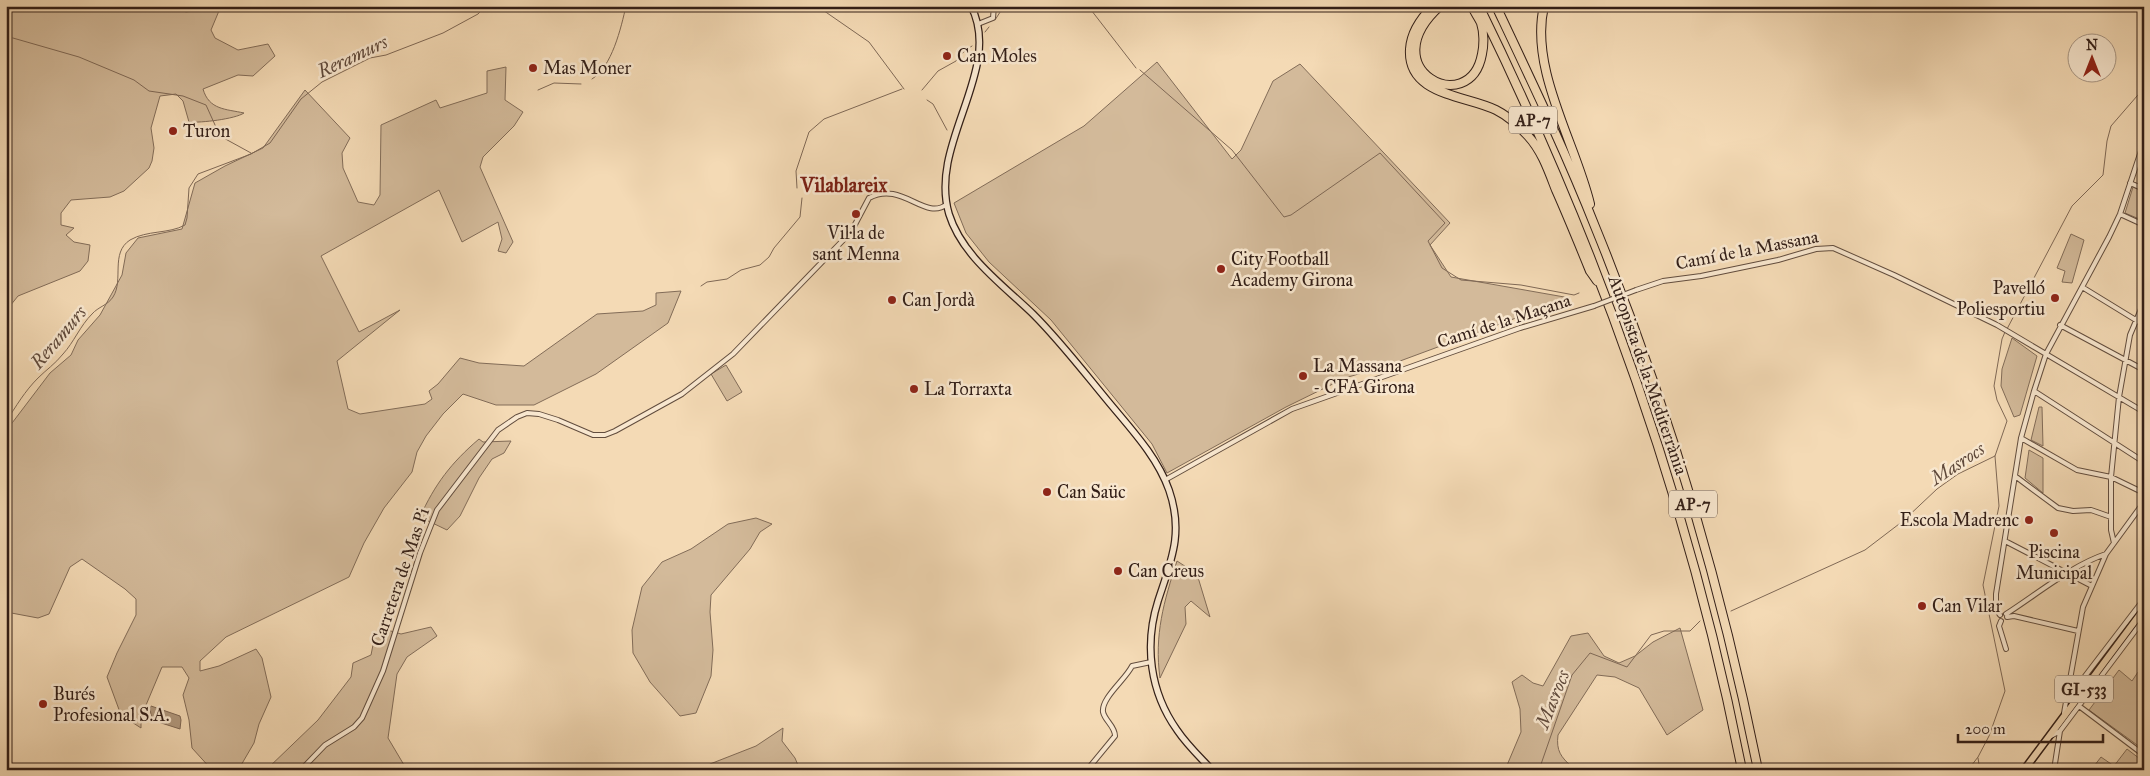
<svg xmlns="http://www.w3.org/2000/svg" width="2150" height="776" font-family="'IM FELL Great Primer',serif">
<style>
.green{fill:#d3ba9a;stroke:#826c58}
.water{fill:#b29a7f;stroke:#7f6855}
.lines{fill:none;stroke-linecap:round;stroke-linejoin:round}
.stream{stroke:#7f6855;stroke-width:1}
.street-casing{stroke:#624d3e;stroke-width:6}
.secondary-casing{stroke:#321e17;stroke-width:8}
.primary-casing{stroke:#321e17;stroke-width:9}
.highway-casing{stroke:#321e17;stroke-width:10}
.street{stroke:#f8e7cf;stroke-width:4}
.secondary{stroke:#f8e7cf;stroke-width:5.5}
.primary{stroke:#f4dab5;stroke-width:6}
.highway{stroke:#f4dab5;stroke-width:8}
.street-bridge-casing{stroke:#624d3e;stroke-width:6;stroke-linecap:butt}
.street-bridge{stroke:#f8e7cf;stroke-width:4}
.poi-dot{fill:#8f2418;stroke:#f8e7cf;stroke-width:2}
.labels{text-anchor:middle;stroke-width:5;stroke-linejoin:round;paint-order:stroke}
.shield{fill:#f8e7cf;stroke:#6d5a4e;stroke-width:1}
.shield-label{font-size:16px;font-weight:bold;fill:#321e17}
.poi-label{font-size:18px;fill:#321e17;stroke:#f8e7cf;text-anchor:start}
.street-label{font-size:18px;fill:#321e17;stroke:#f8e7cf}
.water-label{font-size:19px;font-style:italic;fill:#5f493b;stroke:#f8e7cf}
.quarter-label{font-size:20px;font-weight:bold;fill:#7a1f14;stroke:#f8e7cf}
</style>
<rect width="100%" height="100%" fill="#f4dab5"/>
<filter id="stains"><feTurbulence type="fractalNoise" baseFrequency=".004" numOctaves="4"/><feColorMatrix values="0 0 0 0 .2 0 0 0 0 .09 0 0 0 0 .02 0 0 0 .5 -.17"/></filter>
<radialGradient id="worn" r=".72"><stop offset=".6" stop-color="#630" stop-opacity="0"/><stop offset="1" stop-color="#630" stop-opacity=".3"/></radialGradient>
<path class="green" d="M6,6H172L186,12L198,10L204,6H221L211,30L215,38L238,50L268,44L275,56L253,76L238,75L203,89C209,110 226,109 244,113C235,119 201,123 189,122L183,101L176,94L160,96L151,128L154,148L152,161L149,168L124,191L110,197L71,200L61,213V225L74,228L66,235L74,242L90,245L88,261L80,271L18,296L6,311Z
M1157,62L1232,159L1241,150L1273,81L1300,64L1450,223L1430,245L1451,277L1570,298L1392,364L1345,378L1286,407L1167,473L1152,444L1051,320L989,262L966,233L954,203L1084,126Z
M506,67L505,100L523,112L514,126L483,157L480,167L513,242L506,253L498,251L502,239L498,222L462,242L439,190L321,256L359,332L400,310L337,361L348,409L360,414L425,404L432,399L429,391L438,384L460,358L479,363L524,366L597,314L643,311L656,305V293L681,291L668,323L596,374L534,405H496L463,394L443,414L426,436L417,452L412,472L384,508L364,543L349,577L226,637L200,661V671L219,666L256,649L262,658L271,697L259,724L254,743L240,767L243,770H212L192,748L189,720L183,695L189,678L182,667H162L141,717V728L121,715L107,677L117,653L136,615V599L125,589L82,559L70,567L49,614L38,618L6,612V431L50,373L71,355L78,340L100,315L122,275L126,253L138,238L182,229L195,183L225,166L263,148L305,90L350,138L342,153L343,168L358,202L374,205L380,195L381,125L436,100L440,108L487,93V71Z
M2133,187L2144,192V221L2125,213Z
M2071,234L2084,240L2072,283L2062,282L2065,271L2057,268Z
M2012,338L2037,356L2020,415L2014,417L2001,386L2002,369Z
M726,365L742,392L727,401L711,374Z
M2039,407H2042L2043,446L2031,440Z
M479,439L483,442L511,441L504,453L492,459L479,478L460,516L447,530L420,517C435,484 451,463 479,439Z
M2029,450L2043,458V493L2025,478Z
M756,518L772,524L760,532L750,549L711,595L710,612L713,650L711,676L696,713L680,716L650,682L633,653L632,630L642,587L662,562L691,549L728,524Z
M1177,561L1197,574L1210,617L1191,601L1185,607L1186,624L1160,678C1154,635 1164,601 1177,561Z
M431,627L437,636L407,657L397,674L388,738L407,770H266L318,720L351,677L353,663L371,655L375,635L384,629L401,634Z
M1680,628L1703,710L1667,735L1639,688L1615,677L1597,675L1558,735C1556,751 1561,757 1572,767L1569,770H1505L1521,732L1520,709L1512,682L1522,675L1533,683L1543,686L1571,636L1588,633L1604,656L1619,663L1635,656L1653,642Z
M2119,670L2132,681L2138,672L2144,676V750L2089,710Z
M783,728L782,741L795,758L800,770H703L710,764L756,746Z
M2127,749L2144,762V770H2091L2101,757L2114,766Z"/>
<path class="water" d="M151,706L180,716L181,720L180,729L152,720L150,709Z"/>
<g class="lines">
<path class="stream" d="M817,6L869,42L904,89
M1088,6L1136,68
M995,20L1004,6
M985,32L989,27
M6,36L79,57L134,80L149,91L183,96L206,105L220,136L251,153
M1140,70L1232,150L1284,217L1291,215L1380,153L1445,223L1428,241L1442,268L1461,280L1521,285L1574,295L1579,293
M592,79C612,67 621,28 626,6
M538,90L554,83L581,84
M922,90L938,71L956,61L961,54L972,46
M927,100L933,104L947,130
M797,188L796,171L809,132L824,119L902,89
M701,286L707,282L727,279L741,270L760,265L769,257L774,248L800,217L802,198
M2007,329L2072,206L2103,175L2107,141L2111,126L2144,88
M6,422C16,406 25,391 38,378C46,370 55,364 63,354C74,342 80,326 92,314C98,307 108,305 113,297C124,280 110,253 130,240C147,230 169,234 185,225L187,218L189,188L198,174L251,154L270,143L301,99L322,82L370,58L386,55L443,33L478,14L486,6
M1731,611L1865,550L1903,521L1937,489L1958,474L1995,456L2007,421L1997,400L1994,386L2002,339L2005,332
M1978,758L1980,770
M1539,770L1572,675L1590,653L1627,667L1651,635L1664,631H1690L1700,621
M1968,770L1978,757L1989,736L2005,691L1983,585L1999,506L1995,456"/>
<g class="street-casing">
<path id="street" d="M978,24L993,18L994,6
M2130,183L2144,189
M2120,214L2144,225
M2082,287L2144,325
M1636,290L1663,281L1701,276L1778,260L1816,249L1833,248L1894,275L1997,325L2144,412
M2060,325L2144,370
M2034,391L2144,462
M2021,438L2077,470L2111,477L2144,493
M2015,476L2058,508L2073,511L2091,510L2111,517
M1165,480L1292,409L1520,328L1594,306
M2005,541L2092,586
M2114,543L2111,530V477L2119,397L2130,335L2144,302
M2006,614C2036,595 2072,565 2106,554
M2000,615L1996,609V594L2021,438L2034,391L2046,354L2109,237L2120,214L2144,142
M2007,617L2014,616L2078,631
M2001,621L1999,626L2006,649
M2069,697L2144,599
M2079,706L2144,755
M2064,713L2083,607L2106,554L2144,502
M2051,736L2060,731L2144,619
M301,770L325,745L354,727L362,718L383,671L420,553L437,510L498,430L517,417L527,413L539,414L558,420L593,435H605L615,431L682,394L733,354L851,232L869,198C902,180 925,222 947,204
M1087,770L1115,736C1115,726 1105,721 1103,712C1101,698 1126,679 1132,666L1151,662
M2054,770L2060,731"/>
</g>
<g class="secondary-casing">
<path id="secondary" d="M971,6C1004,70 928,143 949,214C962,256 1003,285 1033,314C1060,341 1083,371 1107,400C1130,428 1157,456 1169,490C1184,533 1171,561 1158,601C1144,645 1150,692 1177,730C1187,745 1200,757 1212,770"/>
</g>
<g class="primary-casing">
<path id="primary" d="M2024,770L2144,609"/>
</g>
<g class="highway-casing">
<path id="highway" d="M1433,6C1421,18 1411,32 1410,49C1407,96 1466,95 1496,110C1508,116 1519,126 1528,136C1542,151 1549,172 1556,190C1568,217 1579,244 1590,271L1597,281
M1440,6C1370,69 1470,120 1482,54C1484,45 1484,32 1481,23C1479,18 1474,12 1472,6
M1479,6C1598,249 1690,504 1742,770
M1496,6C1531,80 1566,153 1596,229C1667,403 1721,585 1758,770
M1544,6C1529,69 1576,144 1590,204"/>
</g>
<use href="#street" class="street"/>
<use href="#secondary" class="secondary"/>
<use href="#primary" class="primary"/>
<use href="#highway" class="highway"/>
<g class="street-bridge-casing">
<path id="street-bridge" d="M1594,306L1636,290"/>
</g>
<use href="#street-bridge" class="street-bridge"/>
</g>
<g class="poi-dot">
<circle cx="947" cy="56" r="5"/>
<circle cx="533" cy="68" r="5"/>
<circle cx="173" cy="131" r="5"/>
<circle cx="856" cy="214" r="5"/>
<circle cx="1221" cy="269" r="5"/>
<circle cx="2055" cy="298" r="5"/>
<circle cx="892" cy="300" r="5"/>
<circle cx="1303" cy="376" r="5"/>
<circle cx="914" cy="389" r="5"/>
<circle cx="1047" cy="492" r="5"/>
<circle cx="2029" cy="520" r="5"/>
<circle cx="2054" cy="533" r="5"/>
<circle cx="1118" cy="571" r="5"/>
<circle cx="1922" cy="606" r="5"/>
<circle cx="43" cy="704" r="5"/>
</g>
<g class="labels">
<g class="shield">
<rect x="1509" y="106.5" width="48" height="27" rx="4"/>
<rect x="1669" y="490.5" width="48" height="27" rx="4"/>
<rect x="2055" y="675.5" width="58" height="27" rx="4"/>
</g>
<g class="shield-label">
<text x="1533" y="126">AP-7</text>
<text x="1693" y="510">AP-7</text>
<text x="2084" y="695">GI-533</text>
</g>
<g class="poi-label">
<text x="957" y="62">Can Moles</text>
<text x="543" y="74">Mas Moner</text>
<text x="183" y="137">Turon</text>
<text x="856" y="239" text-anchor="middle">Vil·la de<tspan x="856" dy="21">sant Menna</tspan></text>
<text x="1231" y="265">City Football<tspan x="1231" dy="21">Academy Girona</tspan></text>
<text x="2045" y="294" text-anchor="end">Pavelló<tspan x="2045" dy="21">Poliesportiu</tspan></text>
<text x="902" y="306">Can Jordà</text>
<text x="1313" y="372">La Massana<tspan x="1313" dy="21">- CFA Girona</tspan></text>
<text x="924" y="395">La Torraxta</text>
<text x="1057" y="498">Can Saüc</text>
<text x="2019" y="526" text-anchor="end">Escola Madrenc</text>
<text x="2054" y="558" text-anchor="middle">Piscina<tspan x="2054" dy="21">Municipal</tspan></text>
<text x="1128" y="577">Can Creus</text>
<text x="1932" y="612">Can Vilar</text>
<text x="53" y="700">Burés<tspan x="53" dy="21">Profesional S.A.</tspan></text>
</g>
<g class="street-label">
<text transform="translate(1747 250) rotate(-11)" y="6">Camí de la Massana</text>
<text transform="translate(1504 321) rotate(-18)" y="6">Camí de la Maçana</text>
<text transform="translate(1648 375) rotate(71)" y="6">Autopista de la Mediterrània</text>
<text transform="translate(400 577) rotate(-71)" y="6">Carretera de Mas Pi</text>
</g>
<g class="water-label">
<text transform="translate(352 56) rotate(-25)" y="7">Reramurs</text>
<text transform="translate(58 337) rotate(-50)" y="7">Reramurs</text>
<text transform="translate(1957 463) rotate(-33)" y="7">Masrocs</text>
<text transform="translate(1552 699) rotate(-68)" y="7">Masrocs</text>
</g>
<g class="quarter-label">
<text x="844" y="192">Vilablareix</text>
</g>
</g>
<rect width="2150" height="776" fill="none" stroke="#f4dab5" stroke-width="25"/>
<rect x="8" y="8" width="2135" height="761" fill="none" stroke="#321e17" stroke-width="2.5"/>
<rect x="12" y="12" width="2125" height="751" fill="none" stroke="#321e17"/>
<g transform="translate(2092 58)"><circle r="24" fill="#f8e7cf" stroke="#a99785"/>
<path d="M0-4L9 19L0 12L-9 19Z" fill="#8f2418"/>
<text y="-8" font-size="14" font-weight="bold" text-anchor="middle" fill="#321e17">N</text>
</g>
<path d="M1958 734v8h145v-8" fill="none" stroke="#321e17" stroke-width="2.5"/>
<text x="1965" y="734" font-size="15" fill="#321e17" stroke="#f8e7cf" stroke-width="4" paint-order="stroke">200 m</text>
<rect width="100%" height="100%" filter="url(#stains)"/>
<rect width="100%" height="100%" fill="url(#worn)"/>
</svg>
